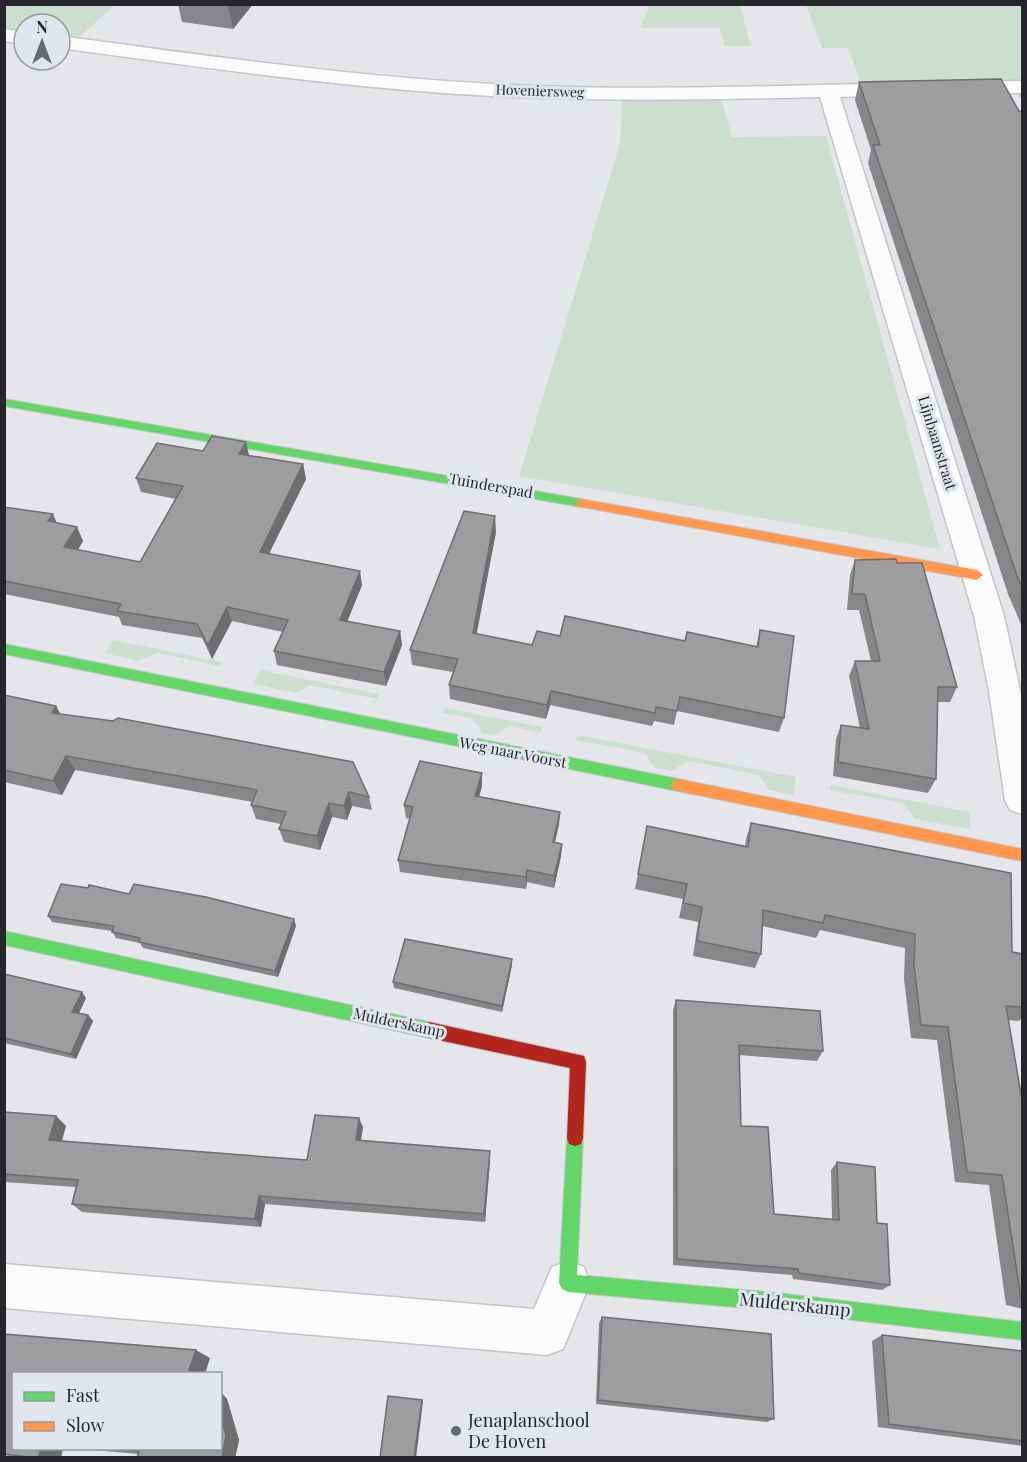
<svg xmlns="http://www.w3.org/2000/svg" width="1027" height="1462" font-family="'Playfair Display',serif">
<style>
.green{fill:#cbded0}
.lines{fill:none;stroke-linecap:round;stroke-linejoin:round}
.street-casing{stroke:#c2c4c7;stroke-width:3}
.fast-casing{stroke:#c2c4c7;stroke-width:2}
.slow-casing{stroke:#c2c4c7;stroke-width:2}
.jam-casing{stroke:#c2c4c7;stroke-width:2}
.street{fill:#fbfbfc;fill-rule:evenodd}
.fast{fill:#63d668;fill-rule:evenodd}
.slow{fill:#ff974d;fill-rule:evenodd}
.jam{fill:#b3261e;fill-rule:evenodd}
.wall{fill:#878688}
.shaded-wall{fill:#6e6d6f}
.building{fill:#9d9c9e;stroke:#6e6d6f;stroke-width:1.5}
.poi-dot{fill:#686a6d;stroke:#e1e5ed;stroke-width:2}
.labels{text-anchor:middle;stroke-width:6;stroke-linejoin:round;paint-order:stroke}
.far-street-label{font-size:14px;fill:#26272a;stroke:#e1e5ed}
.street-label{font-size:15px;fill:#26272a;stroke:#e1e5ed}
.near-street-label{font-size:18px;fill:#26272a;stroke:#e1e5ed}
.near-poi-label{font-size:18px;fill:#26272a;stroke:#e1e5ed;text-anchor:start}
</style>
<rect width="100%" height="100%" fill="#e4e6ea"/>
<path class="green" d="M5,4H115V5L79,37L60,35V24H24V30L5,28Z
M650,5H740L751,46H725L720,28H640Z
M806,5H1022V80L861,83L848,48H822Z
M721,98L732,137L826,136L940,549L519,476L620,144L622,100Z
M113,640L221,662L219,666L157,653L139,661L105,653Z
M260,670L379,694L377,699L310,685L296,693L254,684Z
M445,708L542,727L541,733L510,726L494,735L483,733L473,719L443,713Z
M577,735L796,777L794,795L769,790L759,775L688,761L672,771L655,768L645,753L576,740Z
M831,785L970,812V829L915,819L903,803L830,790Z"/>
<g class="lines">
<g class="street-casing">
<path id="street" d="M4,29L24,32V44L4,41Z
M60,36C210,56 360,78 511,85C641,91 771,86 901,83L908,85L911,89L908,93L901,95L840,97L1004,616L1022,699V814L1010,810L1005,800L989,691L974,616L820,97C699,100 578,102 457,94C324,85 192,66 60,48Z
M1022,81V93L962,94L955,92L952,88L955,84L962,82Z
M568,1261L584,1267L590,1283L563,1349L547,1355L4,1308V1264L534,1309L552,1267Z"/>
</g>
<g class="fast-casing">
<path id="fast" d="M4,399L581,499L587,503L581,507L4,406Z
M4,644L678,779L683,781L685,785L683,789L678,791L4,654Z
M4,931L429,1022L435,1025L437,1030L435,1035L429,1038L4,945Z
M575,1130L581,1132L583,1138L577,1275L777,1293L1022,1322V1340L777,1311L568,1292L562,1289L559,1283L567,1138L569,1132Z"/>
</g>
<g class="slow-casing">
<path id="slow" d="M581,499L977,570L983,575L977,580L577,506L575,503Z
M678,779L1022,849V861L678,791L673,789L671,785L673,781Z"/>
</g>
<g class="jam-casing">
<path id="jam" d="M429,1022L584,1056L586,1062L583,1138L581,1144L575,1146L569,1144L567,1138L570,1068L429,1038L423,1035L421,1030L423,1025Z"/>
</g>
<use href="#street" class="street"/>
<use href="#fast" class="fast"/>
<use href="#slow" class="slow"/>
<use href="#jam" class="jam"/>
</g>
<path class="wall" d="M178,4H253L233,29L182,22Z
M859,82L1023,112V629L1008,594L868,163L871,150L855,100Z
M1023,90V101L1020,96Z
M246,442L249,455L303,464L306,479L269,553L362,585L347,622L400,631L402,645L386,686L277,665L274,651L283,632L232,621L212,659L202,638L122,625L119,617L4,594V507L57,523L83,541L78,550L140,562L176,499L141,492L136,478L203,451Z
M496,532L476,634L532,645L560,636L685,641L756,647L760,630L784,718L779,732L677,711L674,725L654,721L652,726L550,705L546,719L450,699L449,685L453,672L412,665L410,650Z
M855,560L897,563L957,687L950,702H938L936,779L928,793L833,776L836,739L841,725L860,728L849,676L855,661H871L859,610H847L850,575Z
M4,695L56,706L60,714L369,797L372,810L352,806L347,820L332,817L320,850L284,842L279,829L281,824L256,819L251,805L253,802L75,770L62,795L4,782Z
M482,773V786L479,796L560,812L559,824L555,842L562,844L561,856L554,888L527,882L526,889L400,872L398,860L410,819L406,818L404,805Z
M751,823L1012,952L1023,954V1017L1019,1021L1008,1020L1023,1106V1309L1006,1305L989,1185L955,1182L937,1040L911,1038L904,979L905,948L820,930L816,938L762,926L761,954L755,968L693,956L698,922L679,918L683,899L635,889L647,826L745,846L746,839Z
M129,894L296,926L278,977L143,948L140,943L116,938L112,931L52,922L48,916Z
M512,959V965L502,1012L394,988L393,982Z
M4,974L86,998L79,1013L88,1015L93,1021L76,1059L4,1043Z
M676,1000L823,1051L817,1061L739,1055L741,1126L774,1214L832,1219L831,1170L837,1162L877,1223L890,1285L882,1290L793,1279L792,1275L673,1265V1010Z
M4,1112L56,1116L66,1126L62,1141L307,1160L363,1127L361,1141L490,1151V1160L485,1222L265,1204L261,1227L82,1212L72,1204L76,1187L4,1182Z
M602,1317L774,1419L767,1422L596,1404L599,1323Z
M4,1334L210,1358L14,1449L61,1458H23L4,1455Z
M882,1335L1023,1351V1446L878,1427L872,1341Z
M220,1391L227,1399L239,1440L235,1458H137L138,1454L83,1449H220Z"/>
<path class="shaded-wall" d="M229,4H253L233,29L228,6Z
M246,442L249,457L239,454Z
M303,464L306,479L263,566L260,552Z
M53,514L59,528L48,521Z
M495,516L496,532L474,648L473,633Z
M77,527L83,541L70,562L64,547Z
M360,571L362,585L342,634L340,620Z
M227,607L232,621L212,659L208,645Z
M400,631L402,645L386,686L384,672Z
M551,691L550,705L546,719L547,705Z
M56,706L64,721L52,713Z
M66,756L75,770L62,795L53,781Z
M482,773V786L476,809L475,796Z
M349,792L352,806L347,820L344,806Z
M329,803L332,817L320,850L317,836Z
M560,812L559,824L552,855L553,842Z
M562,844L561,856L554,888V876Z
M527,870V882L526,889V877Z
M294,919L296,926L278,977L275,971Z
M512,959V965L502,1012V1006Z
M82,992L86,998L77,1017L72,1012Z
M88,1015L93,1021L76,1059L71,1054Z
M56,1116L66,1126L59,1149L49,1140Z
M359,1118L363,1127L359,1150L356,1140Z
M490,1151V1160L485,1222L484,1214Z
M259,1196L265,1204L261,1227L255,1219Z
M196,1350L210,1358L205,1374H194L189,1370Z
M220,1391L227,1399L239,1440L235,1458H222Z
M422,1400L423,1402L416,1458H414Z
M41,1449H63L61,1458H38Z"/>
<path class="building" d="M1001,79L1019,111L1023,112V589L1017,576L873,145H880L859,82Z
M212,436L246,442L239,454L303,464L260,552L360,571L340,620L400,631L384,672L274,651L288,620L227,607L208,645L197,624L117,611L121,604L4,581V507L53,514L48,521L77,527L64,547L140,562L183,486L136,478L157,443L203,451Z
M464,511L495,516L473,633L532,645L537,631L560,636L565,616L685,641L687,632L758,647L760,630L794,636L784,718L680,697L677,711L656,707L655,713L551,691L547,705L449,685L458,659L410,650Z
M896,559L897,563H922L957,687H938L936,779L838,762L841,725L869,729L855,661H880L865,594H852L855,560Z
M4,695L56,706L52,713L113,721L118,718L353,762L369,797L349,792L344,806L329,803L317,836L279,829L286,812L251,805L257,790L66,756L53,781L4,770Z
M420,761L482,773L475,796L560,812L553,842L562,844L554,876L527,870L526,877L398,860L413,807L404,805Z
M751,823L1011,873L1012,952L1023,954V1007L1006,1006L1023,1106V1298H1021L1002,1175L967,1172L948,1027L921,1025L914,965L915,934L825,915L823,923L763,910L761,954L697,941L702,907L683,903L687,884L638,874L647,826L748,847Z
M61,884L88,888L89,885L129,894L134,884L206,897L294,919L275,971L139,942L140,938L112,932L114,926L48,916Z
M405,939L512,959L502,1006L393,982Z
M4,974L82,992L72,1012L88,1015L71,1054L4,1038Z
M676,1000L820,1011L823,1051L739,1045L741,1126L768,1127L774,1214L839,1220L837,1162L875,1167L877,1223L887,1224L890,1285L799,1273L798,1269L677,1259Z
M4,1112L56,1116L49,1140L307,1160L315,1115L359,1118L356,1140L490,1151L484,1214L259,1196L255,1219L72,1204L78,1180L4,1174Z
M602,1317L771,1334L774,1419L598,1400Z
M4,1334L196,1350L189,1370L194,1374H14V1449H41L38,1458L4,1454Z
M882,1335L1023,1351V1441L889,1424Z
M388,1396L422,1400L414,1458H380Z
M220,1416L226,1435L222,1458H137L139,1451L112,1449H220Z"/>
<circle class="poi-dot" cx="456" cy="1431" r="6"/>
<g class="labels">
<g class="far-street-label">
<text transform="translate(540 91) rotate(2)" y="5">Hoveniersweg</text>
</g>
<g class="street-label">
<text transform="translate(937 443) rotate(73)" y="5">Lijnbaanstraat</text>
<text transform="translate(491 486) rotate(10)" y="5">Tuinderspad</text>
<text transform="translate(513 753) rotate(11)" y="5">Weg naar Voorst</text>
<text transform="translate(399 1023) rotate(12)" y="5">Mulderskamp</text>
</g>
<g class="near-street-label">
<text transform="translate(795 1305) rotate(6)" y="6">Mulderskamp</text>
</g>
<g class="near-poi-label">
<text x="468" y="1427">Jenaplanschool<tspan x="468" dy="21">De Hoven</tspan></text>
</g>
</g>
<rect width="1027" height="1462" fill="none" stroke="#26272a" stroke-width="12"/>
<rect x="12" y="1372" width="210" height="78" fill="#e1e5ed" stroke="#96999f" stroke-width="1.5"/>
<rect x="24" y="1392" width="30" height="9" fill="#63d668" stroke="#96999f" stroke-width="1.5"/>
<text x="66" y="1402" font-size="18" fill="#26272a">Fast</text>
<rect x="24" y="1422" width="30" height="9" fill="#ff974d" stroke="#96999f" stroke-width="1.5"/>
<text x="66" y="1432" font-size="18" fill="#26272a">Slow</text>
<g transform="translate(42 42)"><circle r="28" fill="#e1e5ed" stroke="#96999f" stroke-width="1.5"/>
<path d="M0-4.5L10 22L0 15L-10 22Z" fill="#686a6d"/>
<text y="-9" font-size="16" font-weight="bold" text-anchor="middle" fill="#26272a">N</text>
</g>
</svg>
